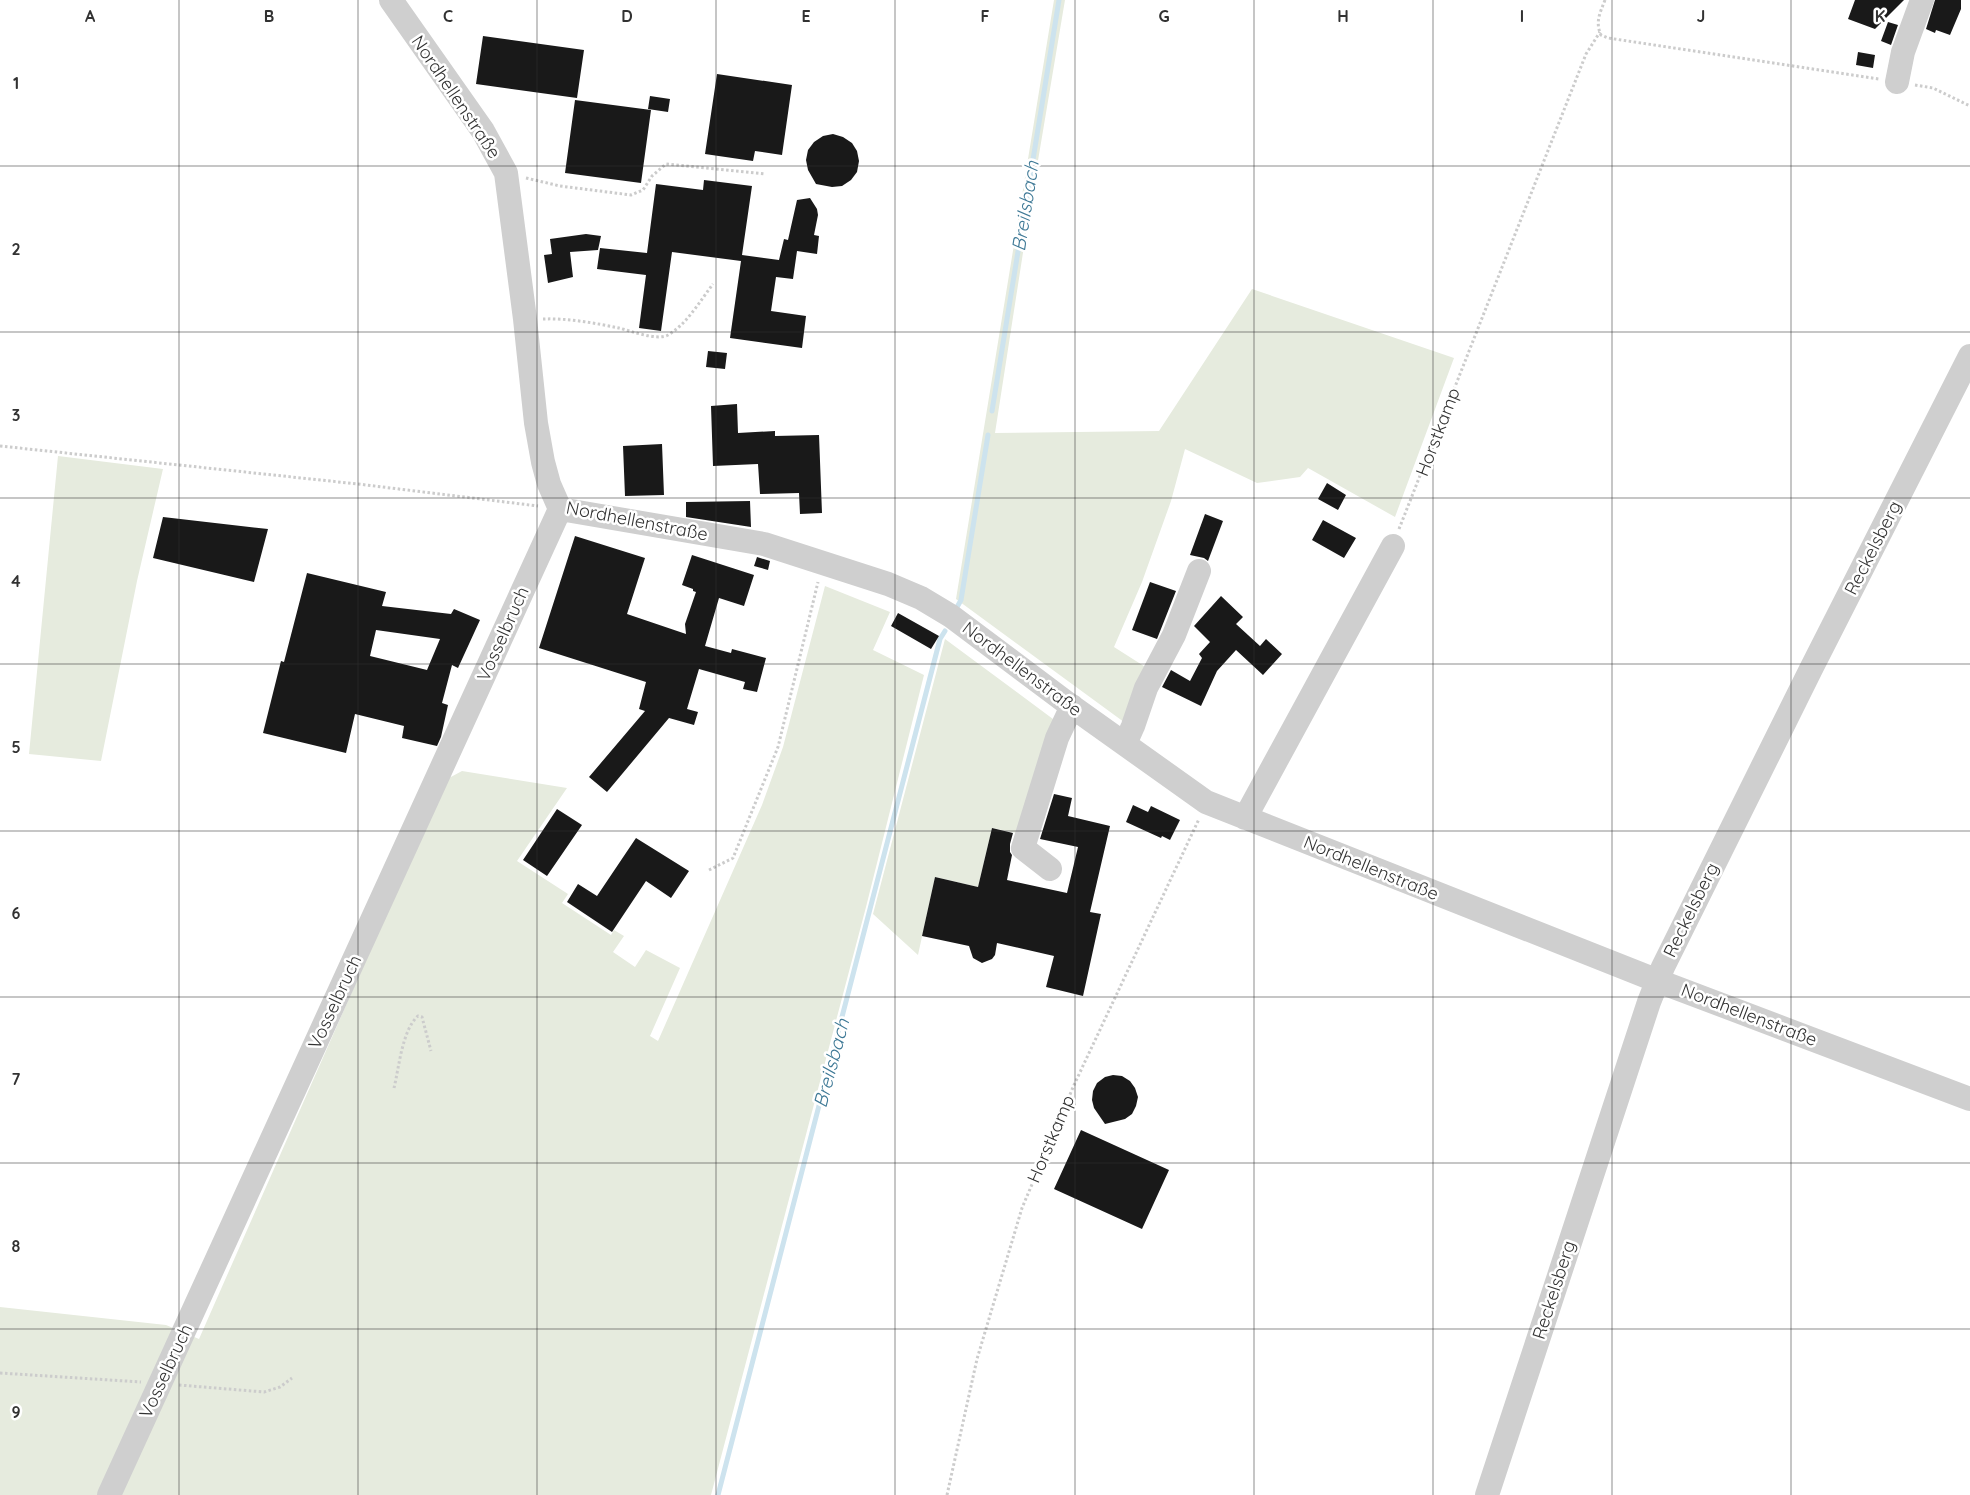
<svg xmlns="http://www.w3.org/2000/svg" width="1970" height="1495" font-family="Quicksand,sans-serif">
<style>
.green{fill:#e6ebde}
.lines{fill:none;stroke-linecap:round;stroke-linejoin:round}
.stream{stroke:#cde3ee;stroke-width:5}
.building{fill:#191919;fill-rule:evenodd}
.path{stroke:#ccc;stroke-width:3;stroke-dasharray:2.5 2.5;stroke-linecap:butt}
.minor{stroke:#cfcfcf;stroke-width:24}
.grid{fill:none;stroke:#323232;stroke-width:1;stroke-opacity:0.55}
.labels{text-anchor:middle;stroke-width:5;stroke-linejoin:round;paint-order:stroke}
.street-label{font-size:18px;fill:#323232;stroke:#fff}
.water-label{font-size:19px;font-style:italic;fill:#3e7996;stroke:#fff}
.grid-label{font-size:16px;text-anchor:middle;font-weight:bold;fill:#323232;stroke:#fff;stroke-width:5;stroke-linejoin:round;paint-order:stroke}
</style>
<rect width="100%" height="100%" fill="#fff"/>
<path class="green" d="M1054,0H1065L1029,214L995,433L1159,431L1252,289L1454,358L1395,517L1308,468L1300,477L1257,483L1185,449L1171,501L1142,582L1114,647L1147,668L1128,725L956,599Z
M58,456L163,469L137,581L101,761L29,754Z
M825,586L890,612L873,650L924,675L866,907L711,1495H0V1307L166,1325L199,1339L392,901L449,778L462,771L567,788L517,861L568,894L562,903L611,935L614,930L624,936L613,952L635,967L646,950L680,968L650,1036L658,1041L762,805L783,747Z
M945,639L1057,722L1022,834L992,828L978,887L935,877L918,955L873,914Z"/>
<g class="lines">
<path class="stream" d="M992,411L1059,0
M956,609L961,600L988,435
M718,1495L940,639L945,631"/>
</g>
<path class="building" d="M1855,0H1904L1875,29L1848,19Z
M1935,0H1961V9L1950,35L1936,30L1935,33L1926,29Z
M1888,22L1898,25L1891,45L1881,41Z
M483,36L584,50L577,98L476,84Z
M1858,52L1875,55L1873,68L1856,65Z
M717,74L792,85L782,155L755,151L753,161L705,154Z
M650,96L670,99L668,112L648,109Z
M575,100L651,110L641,183L565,173Z
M833,134L843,137L852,143L857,151L859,161L857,172L851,180L842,186L832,187L816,184L808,170L806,160L808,150L814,142L823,136Z
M704,180L752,186L742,255L779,260L784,239L788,240L797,200L810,198L817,209L818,215L814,235L819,236L817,254L797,251L793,279L776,277L771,311L806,316L802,348L730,338L741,261L672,252L661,331L639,328L646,275L597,269L600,248L647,253L656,184L703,190Z
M586,234L601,236L598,250L570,252L573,277L548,283L544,255L552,254L550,239Z
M708,351L727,353L725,369L706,367Z
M737,404L738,433L775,431V436L819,435L822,513L800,514L799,493L760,494L758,464L713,466L711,406Z
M662,444L664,495L625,496L623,446Z
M1327,483L1346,495L1338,510L1318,499Z
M750,501L751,527L686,517V502Z
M1205,514L1223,521L1208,561L1204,558L1190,555Z
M163,517L268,529L254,582L153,558Z
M1323,520L1356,538L1344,558L1312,540Z
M575,536L645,558L627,614L686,634L685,624L696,592L693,591V589L682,585L692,555L754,575L744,606L719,598L705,646L731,653L732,649L766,658L757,692L743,689L745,682L699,669L687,709L698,712L694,725L669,718L607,792L589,777L645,711L639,709L646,682L539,648Z
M757,557L770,561L768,570L754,566Z
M307,573L386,592L382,606L451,614L454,609L480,620L458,668L452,665L442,703L448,705L441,737L437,746L402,738L404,726L355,714L346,753L263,733L281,661L284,662ZM376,630L440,639L427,670L370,656Z
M1150,582L1176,591L1157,639L1132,630Z
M1221,596L1243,617L1236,624L1260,646L1266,639L1282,654L1263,675L1236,650L1217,671L1201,706L1162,687L1171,670L1190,681L1202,658L1199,654L1210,642L1194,626Z
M898,613L939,636L931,649L891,626Z
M1054,794L1072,798L1068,816L1110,826L1090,912L1101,914L1083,996L1046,987L1054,956L997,943L995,955L992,959L982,963L973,958L969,946L922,936L935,877L978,887L992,828L1013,833L1010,844V852L1012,855L1007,880L1067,893L1078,847L1040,839Z
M1133,805L1148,812L1151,806L1180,820L1170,840L1162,836L1161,838L1126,822Z
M557,809L582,825L547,876L523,860Z
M636,838L689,871L671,898L646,881L612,932L567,902L578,884L597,896Z
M1113,1075L1122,1076L1130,1081L1135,1088L1138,1097L1136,1106L1132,1114L1125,1119L1105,1124L1094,1108L1092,1100L1093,1091L1097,1083L1105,1077Z
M1081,1130L1169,1170L1142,1229L1054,1189Z"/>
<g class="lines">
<path class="path" d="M1605,0C1600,13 1595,22 1601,35L1608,38L1879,79
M1915,85L1933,88L1970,106
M526,178L560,186L631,195L643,190L652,176L666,164L765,174
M543,319C567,318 595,323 619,328C631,331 657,341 668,335C687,324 700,301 713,284
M0,446L358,484L538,506
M1399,529L1586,54L1600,32
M709,870L733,858L778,747L818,582
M394,1088C399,1068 402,1030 418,1016L422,1017L431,1051
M0,1373L141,1382
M179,1385L264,1392L280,1387L292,1378
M947,1495L977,1359L1022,1208L1074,1085L1199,819"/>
<path class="minor" d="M391,0L483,131L506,173L525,319L536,423L543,462L549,484L560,509
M1897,82L1903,52L1922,0
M560,509L764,544L888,584L921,598L951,616L1067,703L1206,802L1658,981L1970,1099
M1125,744L1133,726L1146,688L1174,635L1199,571
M1245,818L1393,546
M1050,869L1023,848L1057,738L1072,706
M109,1495L560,509
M1487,1495L1649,1002L1663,967L1811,669L1970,356"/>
</g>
<path class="grid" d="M179,0V1495M358,0V1495M537,0V1495M716,0V1495M895,0V1495M1075,0V1495M1254,0V1495M1433,0V1495M1612,0V1495M1791,0V1495M0,166H1970M0,332H1970M0,498H1970M0,664H1970M0,831H1970M0,997H1970M0,1163H1970M0,1329H1970"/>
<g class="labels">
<g class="street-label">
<text transform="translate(456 97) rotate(56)" y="6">Nordhellenstraße</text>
<text transform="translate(1438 432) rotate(-69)" y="6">Horstkamp</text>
<text transform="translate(637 521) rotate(11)" y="6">Nordhellenstraße</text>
<text transform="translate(1873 548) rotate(-63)" y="6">Reckelsberg</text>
<text transform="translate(503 634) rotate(-66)" y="6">Vosselbruch</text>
<text transform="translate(1022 669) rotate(37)" y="6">Nordhellenstraße</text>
<text transform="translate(1371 868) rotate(22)" y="6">Nordhellenstraße</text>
<text transform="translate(1691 910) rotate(-64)" y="6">Reckelsberg</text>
<text transform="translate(335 1002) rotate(-65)" y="6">Vosselbruch</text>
<text transform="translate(1749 1015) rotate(21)" y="6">Nordhellenstraße</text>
<text transform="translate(1051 1139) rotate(-67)" y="6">Horstkamp</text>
<text transform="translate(1554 1290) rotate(-72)" y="6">Reckelsberg</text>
<text transform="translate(166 1371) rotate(-65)" y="6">Vosselbruch</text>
</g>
<g class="water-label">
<text transform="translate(1025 206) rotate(-81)" y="7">Breilsbach</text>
<text transform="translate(831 1063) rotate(-75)" y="7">Breilsbach</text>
</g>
</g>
<g class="grid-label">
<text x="90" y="22">A</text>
<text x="269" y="22">B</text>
<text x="448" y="22">C</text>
<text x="627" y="22">D</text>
<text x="806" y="22">E</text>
<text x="985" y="22">F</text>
<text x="1164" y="22">G</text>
<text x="1343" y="22">H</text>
<text x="1522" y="22">I</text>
<text x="1701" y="22">J</text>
<text x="1880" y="22">K</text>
<text x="16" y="89">1</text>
<text x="16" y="255">2</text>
<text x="16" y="421">3</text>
<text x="16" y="587">4</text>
<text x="16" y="753">5</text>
<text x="16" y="919">6</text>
<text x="16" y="1085">7</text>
<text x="16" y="1252">8</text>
<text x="16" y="1418">9</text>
</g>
</svg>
